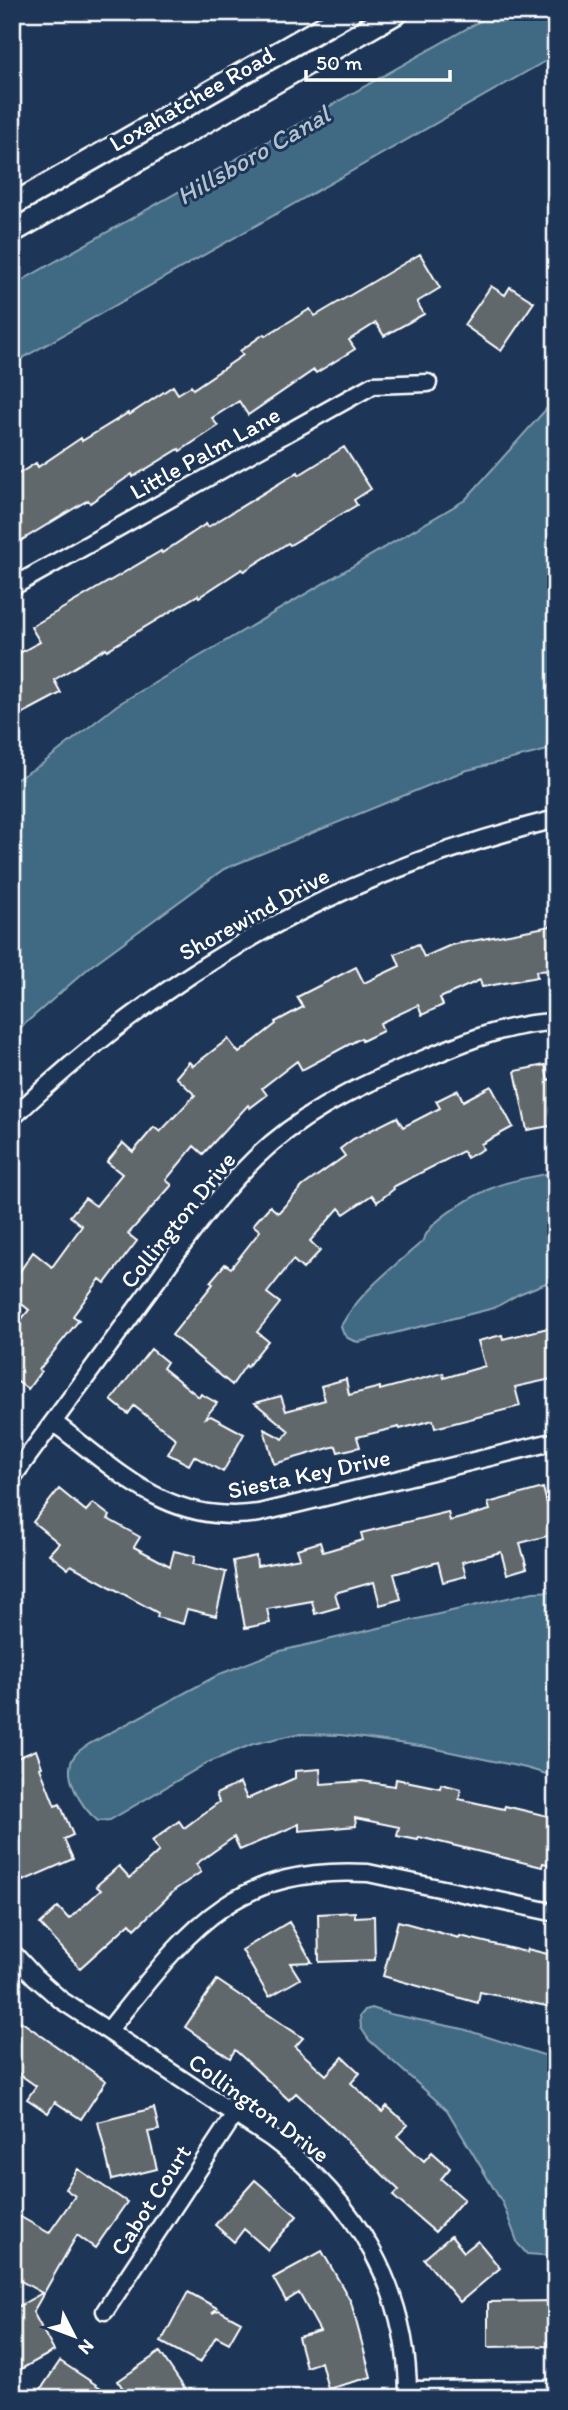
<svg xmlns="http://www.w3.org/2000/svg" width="568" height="2410" font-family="Itim,sans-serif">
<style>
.water{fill:#3f6a83;stroke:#8ca6b5;stroke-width:2}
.building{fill:#60676c;stroke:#fff;stroke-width:2}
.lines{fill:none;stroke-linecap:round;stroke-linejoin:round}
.minor-casing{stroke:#fff;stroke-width:21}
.secondary-casing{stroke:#fff;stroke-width:26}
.minor{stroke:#1d3557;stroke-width:16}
.secondary{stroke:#1d3557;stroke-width:21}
.labels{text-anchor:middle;stroke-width:6;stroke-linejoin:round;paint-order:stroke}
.street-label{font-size:24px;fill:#fff;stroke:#1d3557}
.water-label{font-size:26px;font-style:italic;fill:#b2c3cd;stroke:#1d3557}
</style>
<rect width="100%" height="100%" fill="#1d3557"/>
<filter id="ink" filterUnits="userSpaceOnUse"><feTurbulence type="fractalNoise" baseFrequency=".0143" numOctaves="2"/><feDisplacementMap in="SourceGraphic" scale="14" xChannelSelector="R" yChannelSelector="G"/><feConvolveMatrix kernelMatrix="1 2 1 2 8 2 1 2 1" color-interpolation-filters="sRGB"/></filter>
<g filter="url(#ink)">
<path class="water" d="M496,12H556V55L12,364V286Z
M556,398V748L464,771L224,869L91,966L12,1035V782L42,764L117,705L465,500Z
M556,1172V1279L519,1294L494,1308L359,1342C349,1340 343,1337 341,1326C359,1292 395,1266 424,1240C428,1220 478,1193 497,1186C515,1179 537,1176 556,1172Z
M556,1591V1777L526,1768L427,1747L341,1735L297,1734L253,1744L207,1763L110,1820L98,1821C82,1808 59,1773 76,1754C79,1750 85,1747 89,1744L220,1674L276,1652L533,1592Z
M372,2008L390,2014L463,2029L556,2059V2256L527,2254L518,2244L503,2204L447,2110L369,2040L361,2028L360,2016L365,2010Z"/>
<path class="building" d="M420,254L440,288L417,302L424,314L384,336L376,323L349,340L355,349L316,373L314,370L248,415L239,401L212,418L218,426L180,451L179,449L133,477L132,474L90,503L88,500L12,546V478L36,463L38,467L81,438L82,441L128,413L129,415L173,386L178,394L191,386L193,389L243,355L240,351L264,334L265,336L310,309L315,316Z
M491,286L505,295L510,287L534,302L501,351L464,325Z
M344,447L371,489L354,500L357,505L290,545L288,543L244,571L242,569L199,597L198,595L107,650L106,648L54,680L61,693L12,719V657L40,642L31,627L161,551L162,553L206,524L208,527L298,472L299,475Z
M556,925V970L536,971L537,977L482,987L480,980L440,998L443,1005L422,1015L418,1005L380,1023L383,1031L362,1041L361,1038L302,1070L297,1061L262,1088L267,1095L250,1108L248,1105L203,1154L194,1146L166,1180L172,1185L128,1234L137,1241L105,1283L100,1279L73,1316L79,1320L39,1370L41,1371L28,1389L12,1378V1331L29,1310L12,1296V1283L33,1252L52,1267L82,1226L70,1216L85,1198L96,1206L122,1174L107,1162L123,1143L133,1152L154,1127L160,1132L195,1095L176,1077L189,1062L193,1066L228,1039L239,1053L276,1024L275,1022L303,1007L297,997L356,967L364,983L400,966L395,954L418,944L424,957L451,945Z
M545,1065L548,1080L556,1078V1125L527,1130L515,1071Z
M491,1086L513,1127L481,1144L483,1149L467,1158L463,1151L393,1187L394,1189L377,1202L372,1195L344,1214L339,1208L310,1241L320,1251L303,1269L293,1260L267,1293L280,1303L257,1332L268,1341L247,1367L246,1365L232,1385L172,1335L213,1284L210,1282L225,1264L231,1268L260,1231L253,1225L270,1206L278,1213L303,1186L345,1156L340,1149L353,1139L397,1117L403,1127L440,1108L436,1101L458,1090L463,1101Z
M556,1326V1378L515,1387L520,1406L435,1428L433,1420L400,1429L399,1427L357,1437L360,1447L338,1452L336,1446L274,1464L264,1429L283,1439L289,1431L255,1403L281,1396L286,1411L325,1400L321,1386L346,1379L349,1395L380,1387V1390L443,1373L444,1378L485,1366L478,1341L502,1335L503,1339Z
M151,1349L167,1362L163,1368L199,1397L201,1394L217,1403L205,1418L211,1416L244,1434L223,1472L194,1456L189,1465L168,1454L176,1439L134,1406L128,1414L111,1400Z
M543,1488L555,1534L520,1543L527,1568L507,1574L501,1552L462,1562L466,1576L443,1582L438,1562L394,1574L401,1599L380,1605L374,1582L335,1593L339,1607L315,1614L312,1601L267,1609L270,1623L245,1628L233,1561L256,1556L257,1566L300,1558L297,1549L320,1542L323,1552L363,1540L361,1533L448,1512L450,1521L490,1510L488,1503Z
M59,1489L86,1511L93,1503L110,1516L108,1519L140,1537L134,1547L170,1566L174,1551L195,1556L193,1564L226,1572L216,1616L187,1609L183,1624L157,1617L158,1613L71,1565L68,1569L49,1554L59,1543L33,1522Z
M36,1750L42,1767L40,1768L55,1806L60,1804L73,1835L64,1839L73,1859L23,1881L12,1856V1760Z
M320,1769L321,1784L362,1781L395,1786L396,1779L440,1788L441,1784L461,1789L459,1799L504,1809L505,1806L556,1818V1866L543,1863L542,1867L419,1837L418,1840L397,1836L399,1827L355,1818L356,1826L299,1831V1824L240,1850L234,1837L196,1864L201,1872L176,1889L135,1929L130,1923L80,1968L40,1924L58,1907L69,1919L101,1890L96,1886L119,1866L130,1878L159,1851L152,1841L179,1821L184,1828L219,1802L216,1794L240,1783L247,1799L295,1778V1771Z
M355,1912V1917L374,1916L375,1960L319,1962L318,1914Z
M398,1921L459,1938L460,1936L526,1952L527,1949L556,1956V2008L480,1992L478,2003L383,1976Z
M289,1922L312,1962L290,1963L300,1979L269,1997L242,1950Z
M217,1980L303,2038L295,2047L326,2075L343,2057L360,2073L351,2083L382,2112L387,2106L408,2125L397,2136L424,2161L432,2152L450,2168L441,2179L464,2199L435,2232L393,2196L399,2190L296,2093L289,2100L235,2050L230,2058L185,2027Z
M12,2015L106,2081L81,2119L55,2102L48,2113L27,2099L36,2086L12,2069Z
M154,2108L159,2130L148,2132L157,2169L112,2180L98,2122Z
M78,2169L127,2202L95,2248L77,2235L33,2312L54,2351L12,2374V2310L42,2293L12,2276V2228L19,2216L49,2233L75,2196L65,2189Z
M255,2180L297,2216L268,2250L244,2229L234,2242L215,2225Z
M451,2236L464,2252L478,2241L500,2268L460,2302L424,2259Z
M322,2251L351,2302L371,2377L328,2389L321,2362L306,2367L298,2337L320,2331L299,2293L286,2301L273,2278Z
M188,2292L217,2308L212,2313L219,2310L241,2322L229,2343L216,2336L200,2363L161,2342Z
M556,2301V2346L488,2347V2302Z
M160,2352L191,2398H129L118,2381Z
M60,2361L116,2398H35Z"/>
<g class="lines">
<g class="minor-casing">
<path id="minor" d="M12,587L373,385L428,383
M12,1118C173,964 340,873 556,819
M53,1422C120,1472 168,1526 259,1513L556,1441
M12,1478C58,1415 104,1352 150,1290C188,1238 223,1185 272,1143C317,1105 370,1081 424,1059C466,1041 509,1023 556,1022
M12,1952L35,1977L61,2000L271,2138C357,2201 409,2290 408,2398
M108,2031C186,1934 230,1865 368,1873L556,1913
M105,2311L235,2114
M408,2390L556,2389"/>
</g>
<g class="secondary-casing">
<path id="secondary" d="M12,205L350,12
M12,232L398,12"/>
</g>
<use href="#minor" class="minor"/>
<use href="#secondary" class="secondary"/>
</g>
</g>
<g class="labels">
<g class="street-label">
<text transform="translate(192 99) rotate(-30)" y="8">Loxahatchee Road</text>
<text transform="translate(205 453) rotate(-29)" y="8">Little Palm Lane</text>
<text transform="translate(254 914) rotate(-29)" y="8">Shorewind Drive</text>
<text transform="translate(178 1220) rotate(-51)" y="8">Collington Drive</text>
<text transform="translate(309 1474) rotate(-12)" y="8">Siesta Key Drive</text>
<text transform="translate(259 2108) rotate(36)" y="8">Collington Drive</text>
<text transform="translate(151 2200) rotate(-57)" y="8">Cabot Court</text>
</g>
<g class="water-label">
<text transform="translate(253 155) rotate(-30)" y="9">Hillsboro Canal</text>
</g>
</g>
<rect width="568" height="2410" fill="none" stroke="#1d3557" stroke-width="42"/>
<rect x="21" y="21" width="526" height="2368" fill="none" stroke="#fff" stroke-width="2.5" filter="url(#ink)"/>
<g transform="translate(74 2336) rotate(132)" stroke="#1d3557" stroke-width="5" paint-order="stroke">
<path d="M0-5L12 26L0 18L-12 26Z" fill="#ffffff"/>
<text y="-10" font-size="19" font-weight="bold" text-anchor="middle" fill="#ffffff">N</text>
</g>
<path d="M306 70v10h144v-10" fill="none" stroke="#ffffff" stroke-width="3.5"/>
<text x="316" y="70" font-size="21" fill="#ffffff" stroke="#1d3557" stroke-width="5" paint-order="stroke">50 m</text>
</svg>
